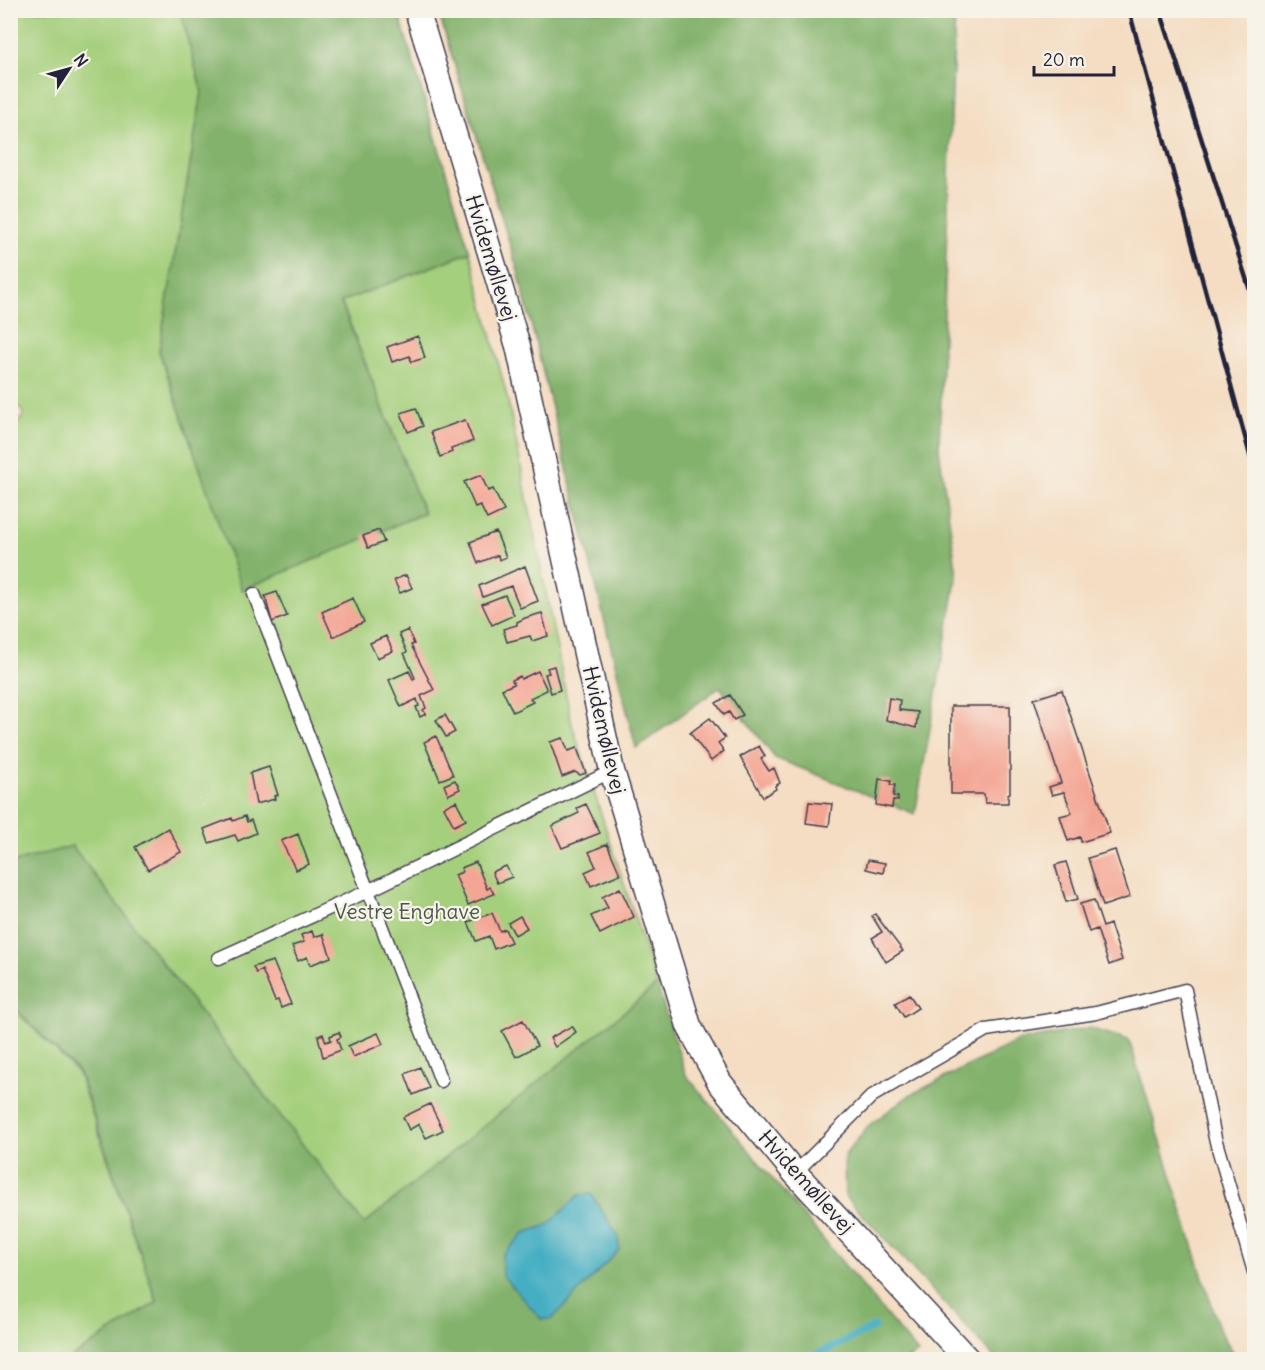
<svg xmlns="http://www.w3.org/2000/svg" width="1265" height="1370" font-family="Delius,sans-serif">
<style>
.green{fill:#a4cf7c;stroke:#63785c;stroke-width:1.5}
.forest{fill:#83b26c;stroke:#526a54;stroke-width:1.5}
.water{fill:#44aec3;stroke:#33687f;stroke-width:1.5}
.lines{fill:none;stroke-linecap:round;stroke-linejoin:round}
.stream{stroke:#44aec3;stroke-width:8}
.building{fill:#f4a694}
.service-casing{stroke:#423e4f;stroke-width:15}
.minor-casing{stroke:#423e4f;stroke-width:27}
.service{stroke:#fff;stroke-width:12}
.minor{stroke:#fff;stroke-width:24}
.rail{stroke:#22223b;stroke-width:4.5}
.labels{text-anchor:middle;stroke-width:4.5;stroke-linejoin:round;paint-order:stroke}
.street-label{font-size:21px;fill:#22223b;stroke:#f7f3e8}
.park-label{font-size:21px;fill:#49564e;stroke:#f7f3e8}
</style>
<rect width="100%" height="100%" fill="#f7f3e8"/>
<filter id="ink" filterUnits="userSpaceOnUse"><feTurbulence type="fractalNoise" baseFrequency=".0167" numOctaves="2"/><feDisplacementMap in="SourceGraphic" scale="12" xChannelSelector="R" yChannelSelector="G"/><feConvolveMatrix kernelMatrix="1 2 1 2 8 2 1 2 1" color-interpolation-filters="sRGB"/></filter>
<filter id="wash" filterUnits="userSpaceOnUse"><feTurbulence type="fractalNoise" baseFrequency=".008" numOctaves="4" result="noise"/><feDisplacementMap in="SourceGraphic" scale="24" xChannelSelector="R" yChannelSelector="G"/><feGaussianBlur stdDeviation="1.35" result="paint"/><feColorMatrix in="noise" values="0 0 0 0 0 0 0 0 0 0 0 0 0 0 0 0 0 1.4 0 .05"/><feComposite in="paint" operator="in"/></filter>
<g filter="url(#wash)">
<rect width="100%" height="100%" fill="#f4ddc2"/>
<path class="green" d="M20,11H180L202,92L159,351L242,590L424,513L341,301L470,252L508,401L572,725L657,985L364,1224L72,846L11,863L10,435L24,414L10,395L11,52Z
M10,1005L78,1073L157,1302L69,1359H11Z"/>
<path class="forest" d="M180,11H398L470,252L341,302L424,513L242,590L159,351L202,92Z
M438,11H955L939,448L957,575L915,814L775,758L720,687L636,748L518,271Z
M72,846L364,1224L657,985L686,1075L918,1353L905,1360L69,1359L157,1302L79,1073L11,1005V863Z
M1089,1028L1129,1040L1220,1332L1238,1359H996L845,1196L844,1156L868,1126L910,1095L1018,1041Z"/>
<path class="water" d="M591,1194L618,1236L619,1250L552,1319H541L502,1275V1256L524,1233L548,1225L579,1195Z"/>
<g class="lines">
<path class="stream" d="M805,1360L875,1327"/>
</g>
<g id="blocks">
<path class="building" d="M418,336L425,358L411,362L410,356L392,362L387,347Z
M416,408L423,426L408,432L401,413Z
M465,420L473,441L451,449L452,452L440,457L431,432Z
M481,475L488,491L493,489L504,511L487,519L480,505L475,507L464,482Z
M379,530L384,542L368,548L363,536Z
M496,532L506,557L499,560L498,555L478,563L470,542Z
M525,566L538,601L520,608L511,586L483,597L479,586Z
M406,575L412,588L400,593L394,580Z
M277,592L287,616L272,622L265,596Z
M505,595L514,615L492,625L482,604Z
M353,598L364,622L333,637L322,612Z
M542,613L548,636L532,641L530,636L507,642L503,629L517,625V622L525,618Z
M408,630L414,644L411,645L434,690L421,696L426,708L423,710L426,714L420,717L416,707L419,706L417,699L401,707L389,680L409,671L413,679L415,678L404,653L407,652L399,634Z
M386,636L393,651L377,658L370,643Z
M554,666L560,690L551,693L545,674L549,673L547,668Z
M538,671L547,690L530,698L533,702L513,712L502,689L514,684L512,680L520,676L521,679Z
M1062,690L1110,833L1081,842L1080,837L1068,841L1060,816L1072,813L1064,792L1052,795L1049,787L1061,783L1034,699Z
M730,695L743,715L734,720L729,712L724,715L716,703Z
M889,698L900,700L899,710L918,712L916,728L886,720Z
M951,706H1010V793L1008,794V803H985L984,794H951Z
M445,715L455,732L446,737L436,720Z
M710,718L725,738L718,743L724,751L711,761L690,733Z
M436,736L453,775L440,780L424,742Z
M563,738L568,751L577,748L586,773L580,775L575,772L562,777L550,742Z
M759,746L765,756L761,759L769,771L774,768L780,783L775,786L776,789L763,797L740,757Z
M269,767L278,795L274,796L275,799L256,804L250,773Z
M879,779L891,781L890,785H895L893,796L898,797V801L893,800L892,808L876,805Z
M455,780L460,789L448,795L444,785Z
M456,801L466,820L454,826L444,807Z
M809,802L832,804L829,826L806,823Z
M586,804L600,833L562,848L552,826L579,813L577,808Z
M245,816L247,822L251,820L256,833L238,841L235,835L209,843L204,829L232,818L233,821Z
M168,828L181,852L148,870L135,847Z
M298,834L309,864L296,870L281,841Z
M607,844L620,874L591,886L585,872L596,867L589,852Z
M1115,850L1130,897L1103,906L1088,858Z
M868,860L885,863L883,873L866,869Z
M476,862L487,889L490,887L494,894L468,905L455,875L462,872L461,868Z
M1066,862L1078,899L1066,902L1055,865Z
M506,866L512,877L497,883L492,872Z
M620,888L634,917L600,934L591,916L608,908L602,897Z
M1094,900L1103,927L1110,924L1122,960L1109,965L1097,929L1089,932L1080,904Z
M492,913L500,931L505,929L511,942L494,949L489,936L476,941L468,922Z
M875,914L903,951L886,962L872,938L882,932L872,916Z
M520,916L527,928L515,935L508,923Z
M312,931L314,937L323,934L331,957L310,965L307,957L298,961L292,946L304,942L301,935Z
M273,961L291,1004L281,1008L278,1000L275,1001L262,970L256,973L253,967Z
M909,994L918,1008L904,1017L895,1003Z
M523,1020L537,1046L516,1057L502,1031Z
M572,1026L576,1032L555,1047L550,1038Z
M339,1032L341,1037L337,1039L341,1050L323,1057L318,1036L323,1034L326,1042L331,1040L330,1036Z
M378,1033L383,1044L353,1057L348,1046Z
M420,1067L429,1088L413,1095L405,1074Z
M430,1104L443,1130L426,1138L419,1124L409,1130L403,1117Z"/>
</g>
</g>
<g filter="url(#ink)">
<use href="#blocks" fill-opacity="0" stroke="#423e4f" stroke-width="1.5"/>
<g class="lines">
<g class="service-casing">
<path id="service" d="M254,594L441,1081
M219,958L368,891L612,771
M795,1173L872,1096L986,1030L1096,1013L1185,990L1215,1138L1254,1272"/>
</g>
<g class="minor-casing">
<path id="minor" d="M417,10L518,346L612,771L689,1026L720,1083L795,1173L968,1360"/>
</g>
<use href="#service" class="service"/>
<use href="#minor" class="minor"/>
<path class="rail" d="M1129,10L1254,470
M1160,10L1254,303"/>
</g>
</g>
<g class="labels">
<g class="street-label">
<text transform="translate(491 258) rotate(73)" y="7">Hvidemøllevej</text>
<text transform="translate(604 730) rotate(77)" y="7">Hvidemøllevej</text>
<text transform="translate(806 1182) rotate(48)" y="7">Hvidemøllevej</text>
</g>
<g class="park-label">
<text x="407" y="919">Vestre Enghave</text>
</g>
</g>
<rect width="1265" height="1370" fill="none" stroke="#f7f3e8" stroke-width="36"/>
<g transform="translate(69 69) rotate(54)" stroke="#f7f3e8" stroke-width="4.5" paint-order="stroke">
<path d="M0-4.5L10 22L0 15L-10 22Z" fill="#22223b"/>
<text y="-9" font-size="16" font-weight="bold" text-anchor="middle" fill="#22223b">N</text>
</g>
<path d="M1034 66v9h80v-9" fill="none" stroke="#22223b" stroke-width="3"/>
<text x="1043" y="66" font-size="18" fill="#22223b" stroke="#f7f3e8" stroke-width="4.5" paint-order="stroke">20 m</text>
</svg>
